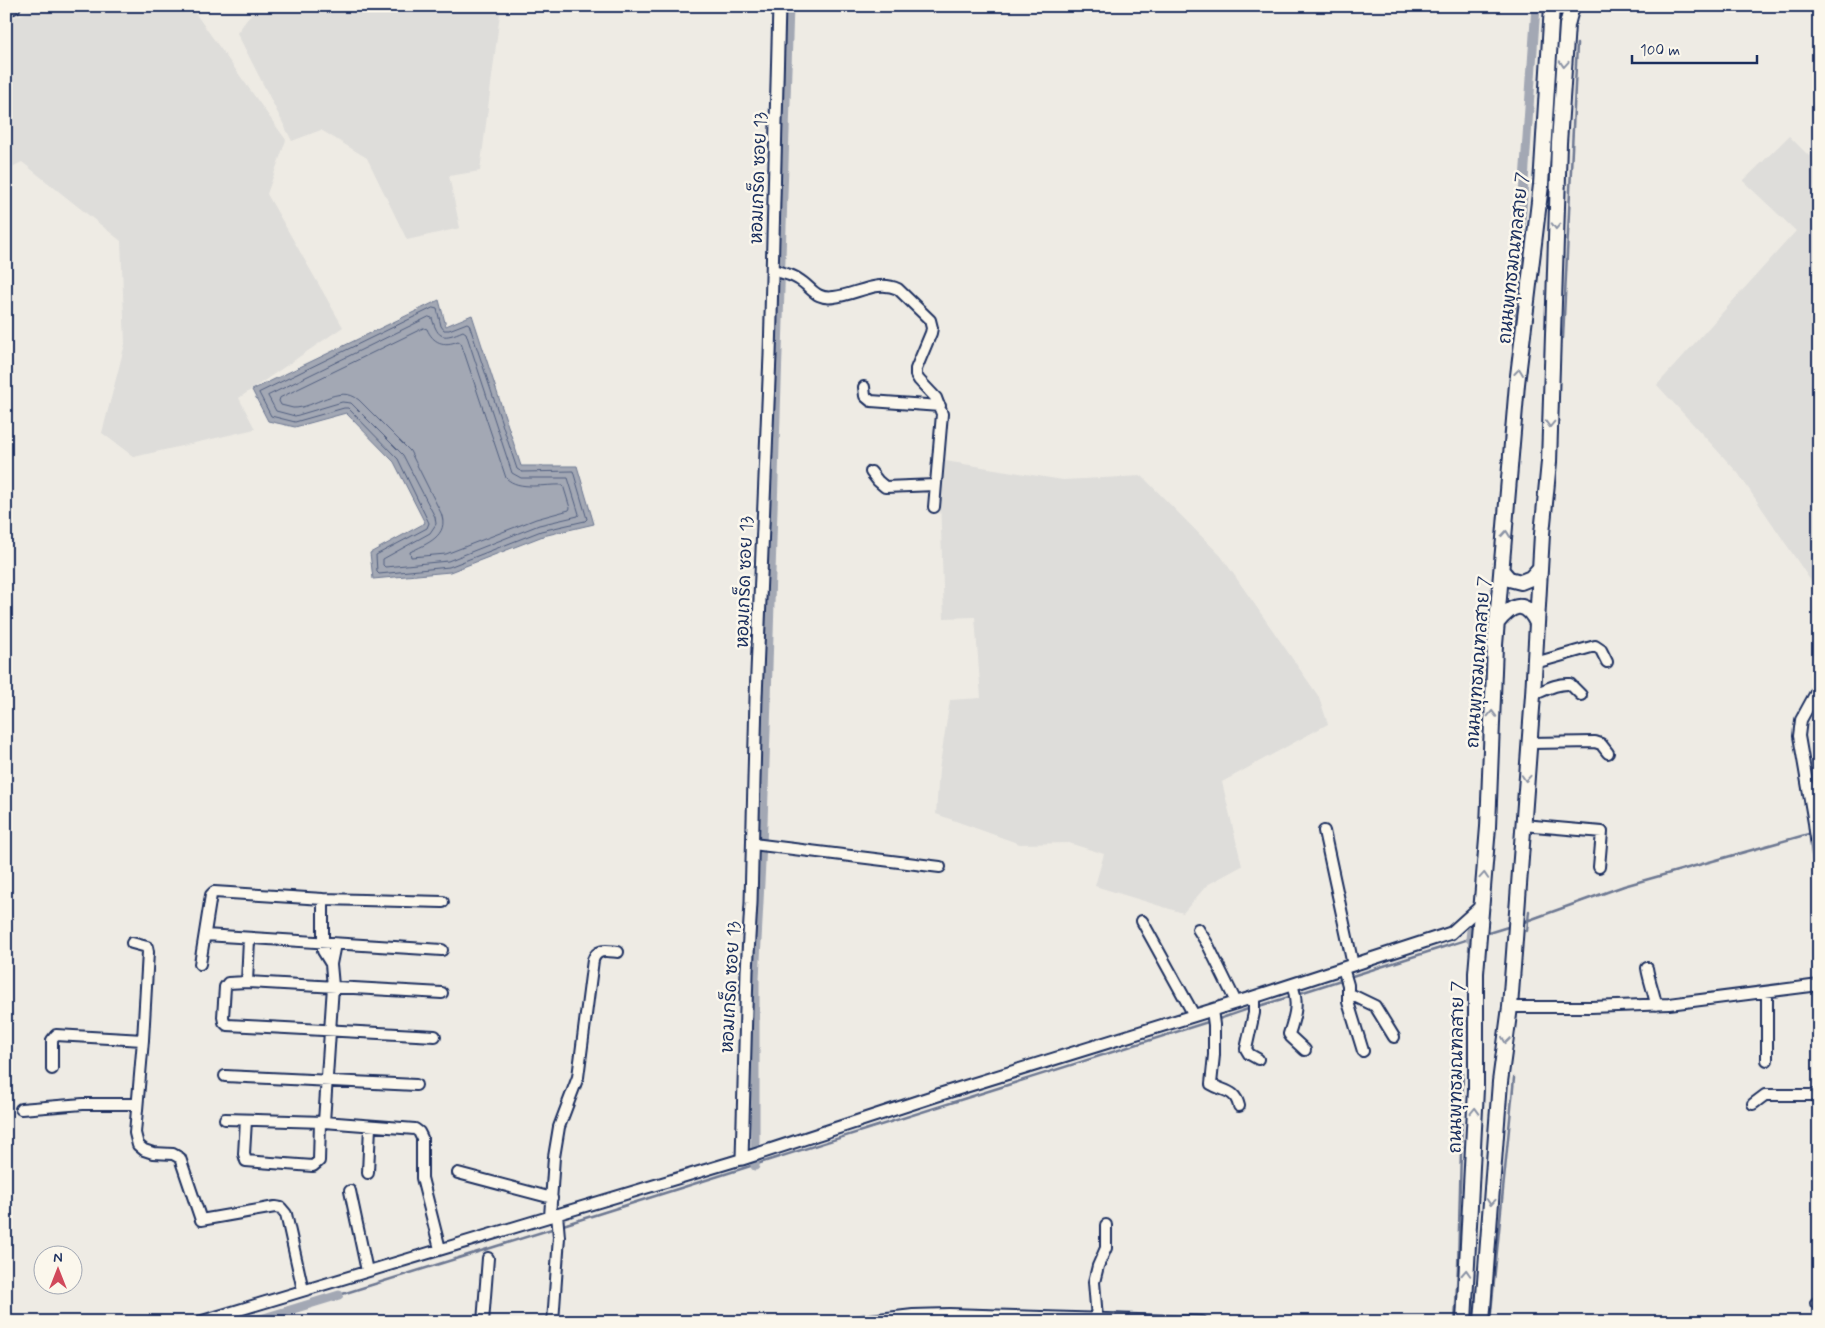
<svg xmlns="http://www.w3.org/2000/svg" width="1825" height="1328" font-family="Mynerve,'Playpen Sans Thai',sans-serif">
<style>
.built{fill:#deddda}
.water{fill:#a3a8b4;stroke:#6d7892}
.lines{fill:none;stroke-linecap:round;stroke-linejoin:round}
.shore{stroke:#515f80;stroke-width:1}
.stream{stroke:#6d7892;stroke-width:2.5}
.canal{stroke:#a3a8b4;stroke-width:9}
.minor-casing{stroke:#1b2f5e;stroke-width:14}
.tertiary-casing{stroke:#1b2f5e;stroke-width:15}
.secondary-casing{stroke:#1b2f5e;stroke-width:18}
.minor{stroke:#fbf7ec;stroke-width:10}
.tertiary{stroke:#fbf7ec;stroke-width:11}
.secondary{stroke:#fbf7ec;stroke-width:14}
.oneway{stroke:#8b93a5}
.labels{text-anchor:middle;stroke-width:5;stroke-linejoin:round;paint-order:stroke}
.street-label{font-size:18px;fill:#1b2f5e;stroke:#fbf7ec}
</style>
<rect width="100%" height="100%" fill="#eeebe4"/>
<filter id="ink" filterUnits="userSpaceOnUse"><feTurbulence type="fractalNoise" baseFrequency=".02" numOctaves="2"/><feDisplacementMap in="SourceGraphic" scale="10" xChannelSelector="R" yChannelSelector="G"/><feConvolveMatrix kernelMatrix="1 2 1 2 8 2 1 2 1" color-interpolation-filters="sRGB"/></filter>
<g filter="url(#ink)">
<path class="built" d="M45,6H190L286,140L267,194L343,327L239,398L255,429L134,457L102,433L125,344L121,241L22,162L6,170V20Z
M257,6H501L480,171L449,176L460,228L407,240L367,158L321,130L292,141L237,33Z
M1789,136L1809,156L1819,143V593L1738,473L1657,385L1796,231L1743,181Z
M945,461L1063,480L1142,476L1221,556L1319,697L1328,724L1222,782L1242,866L1207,885L1183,913L1095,886L1104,854L1069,843L1020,844L936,814L939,770L950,700L981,698L975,617L944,618L940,498Z"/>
<path class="water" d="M439,300L446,326L472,315L521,466H577L594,524L543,536L450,572L373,579L370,553L425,523L394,462L346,413L295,427L268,421L252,390Z"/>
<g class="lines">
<path class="shore" d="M433,308L437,309L441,326L444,330H449L467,323L469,324L517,469L522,472L573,471L587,519L585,521L541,531L449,567L379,574L377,572L376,555L427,528L429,523L398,459L348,408H344L295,422L271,416L259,393Z
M429,317L432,318C438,340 444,339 463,331L466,333L512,473L521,478H568L579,514L578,516L539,525L448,561L385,567L383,565V559L430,533L436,524L435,517L403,455L351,403L342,402L295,416L276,411L268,396Z
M424,328L427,329C433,343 444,347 458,341L461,343L506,478C519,491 545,484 563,485L570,508L569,510L536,519L446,554L411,557L410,552C426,544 450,536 441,513L410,451L359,400C339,383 314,409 293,408C289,407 285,406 281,405L279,401L280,398Z"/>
<path class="stream" d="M1563,338L1577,44
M1521,923L1624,886L1812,833
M1527,931L1529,911
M1485,934L1511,926
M1469,950L1470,939
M1349,977L1475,937
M1297,994L1344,979
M1256,1007L1292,996
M1216,1020L1251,1008
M560,1226L1211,1021
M320,1301L555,1228
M1455,1322L1458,1267L1463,1073
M1490,1322L1514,1078"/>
<path class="canal" d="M1511,335L1520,239L1536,6
M1470,939L1471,930
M755,1166V979L763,824L789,6
M251,1322L339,1295"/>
<g class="minor-casing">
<path id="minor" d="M773,270C781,273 791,274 798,279C812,287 815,300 834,297C856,295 877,279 898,289L930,320L932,328L931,333L916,369V375L919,380L936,398L942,414L934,507
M864,387L865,396L871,401L940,406
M871,472L878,481L885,487L935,485
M1535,663L1595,646L1601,650L1607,662
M1819,687L1801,720L1799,736L1814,823L1819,864
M1533,695C1545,690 1557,683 1570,684L1581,695
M1529,743L1595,742L1601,744L1608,753
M1523,825L1602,832L1599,867
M1324,831L1353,965
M753,844L940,867
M323,899V951L331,964
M1142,921L1194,1015
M1198,929L1208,945L1236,1002
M205,935L442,950
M249,939L247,982L228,983L225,987L223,1017L224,1022L227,1025L435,1036
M132,943L147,947L148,952L143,1040L135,1133L138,1145L144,1150L153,1153L173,1154L180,1158L201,1220L275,1207L281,1208L286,1214L303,1290
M335,944L331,964L333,986L324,1122L415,1129L419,1132L422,1138V1178L440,1249
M200,964L211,895L214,892L323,899L443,902
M1343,968L1348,985V1002L1363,1051
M1647,968C1649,981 1654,992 1656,1005
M247,982L442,993
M1292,985C1299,1003 1295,1016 1289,1034L1291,1037L1305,1050
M1767,992V1060
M1348,993L1375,1006L1394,1037
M1254,997V1013L1246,1049L1249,1054L1258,1059
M1510,1007H1591L1669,1004L1819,985
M1212,1010L1214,1025V1055L1211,1084C1224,1092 1235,1089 1239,1106
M52,1069V1040L56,1035L143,1040
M225,1076L416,1085
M1753,1104L1765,1095H1819
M21,1109L83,1104H137
M225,1119L324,1122
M246,1120L244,1154L246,1161L313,1166L319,1161L320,1122
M368,1173L370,1126
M458,1173L552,1198
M350,1191L367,1271
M550,1217L554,1157L559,1127L578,1077L593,960C597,948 607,951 618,952
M1816,1303H1819
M1097,1318L1094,1282L1098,1266L1106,1248V1225
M199,1322L742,1159
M483,1322L488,1258
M553,1322L559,1237L557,1214
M853,1322L913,1315L949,1314L1202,1322"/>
</g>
<g class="tertiary-casing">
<path id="tertiary" d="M779,6L770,355L756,697L751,903L747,971L742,1159L941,1094L1254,997L1451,933L1481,906"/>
</g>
<g class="secondary-casing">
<path id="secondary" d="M6,8L13,6
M1502,571L1509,579L1521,582L1531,578L1540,568
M1497,623C1512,604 1525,599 1537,623
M1464,1322L1476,1089V973L1488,827L1495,645L1517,384L1541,185L1552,6
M1482,1322L1500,1082L1510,1007L1533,695L1542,534L1549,462L1559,143L1567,25L1572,6"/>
</g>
<use href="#minor" class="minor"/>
<use href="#tertiary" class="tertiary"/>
<use href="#secondary" class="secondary"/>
</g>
<defs><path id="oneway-chevron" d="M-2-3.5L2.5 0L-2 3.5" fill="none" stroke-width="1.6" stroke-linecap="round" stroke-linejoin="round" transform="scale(1.25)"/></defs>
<g class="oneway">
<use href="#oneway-chevron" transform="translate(1564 64) rotate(94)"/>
<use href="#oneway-chevron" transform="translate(1556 226) rotate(92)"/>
<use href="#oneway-chevron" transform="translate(1519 372) rotate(-83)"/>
<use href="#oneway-chevron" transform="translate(1550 424) rotate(92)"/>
<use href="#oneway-chevron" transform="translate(1506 534) rotate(-85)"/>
<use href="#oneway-chevron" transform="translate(1492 714) rotate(-88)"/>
<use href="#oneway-chevron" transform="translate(1526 778) rotate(94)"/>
<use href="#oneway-chevron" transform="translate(1484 876) rotate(-86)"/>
<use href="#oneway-chevron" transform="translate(1506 1040) rotate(98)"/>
<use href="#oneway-chevron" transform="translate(1475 1111) rotate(-88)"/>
<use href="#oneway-chevron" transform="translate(1491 1202) rotate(94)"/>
<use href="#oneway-chevron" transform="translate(1466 1273) rotate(-87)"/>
</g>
</g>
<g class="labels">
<g class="street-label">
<text transform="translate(758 178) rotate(-88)" y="6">หอมเกร็ด ซอย 13</text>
<text transform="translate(1513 258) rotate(-84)" y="6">ถนนพุทธมณฑลสาย 7</text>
<text transform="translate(744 582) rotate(-88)" y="6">หอมเกร็ด ซอย 13</text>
<text transform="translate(1478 662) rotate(-86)" y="6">ถนนพุทธมณฑลสาย 7</text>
<text transform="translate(730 987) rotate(-87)" y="6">หอมเกร็ด ซอย 13</text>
<text transform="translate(1456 1067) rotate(-89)" y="6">ถนนพุทธมณฑลสาย 7</text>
</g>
</g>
<rect width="1825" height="1328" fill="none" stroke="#fbf7ec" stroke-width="25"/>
<rect x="12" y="12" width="1800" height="1303" fill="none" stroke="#1b2f5e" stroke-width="2" filter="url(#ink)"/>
<g transform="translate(58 1270)"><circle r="24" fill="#fbf7ec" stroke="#a1a7b3"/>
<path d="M0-4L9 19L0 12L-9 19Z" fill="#d1495b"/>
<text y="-8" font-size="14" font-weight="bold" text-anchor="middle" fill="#1b2f5e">N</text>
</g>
<path d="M1632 55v8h125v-8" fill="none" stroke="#1b2f5e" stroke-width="2.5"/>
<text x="1640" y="55" font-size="15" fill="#1b2f5e" stroke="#fbf7ec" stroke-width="4" paint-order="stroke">100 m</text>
</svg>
